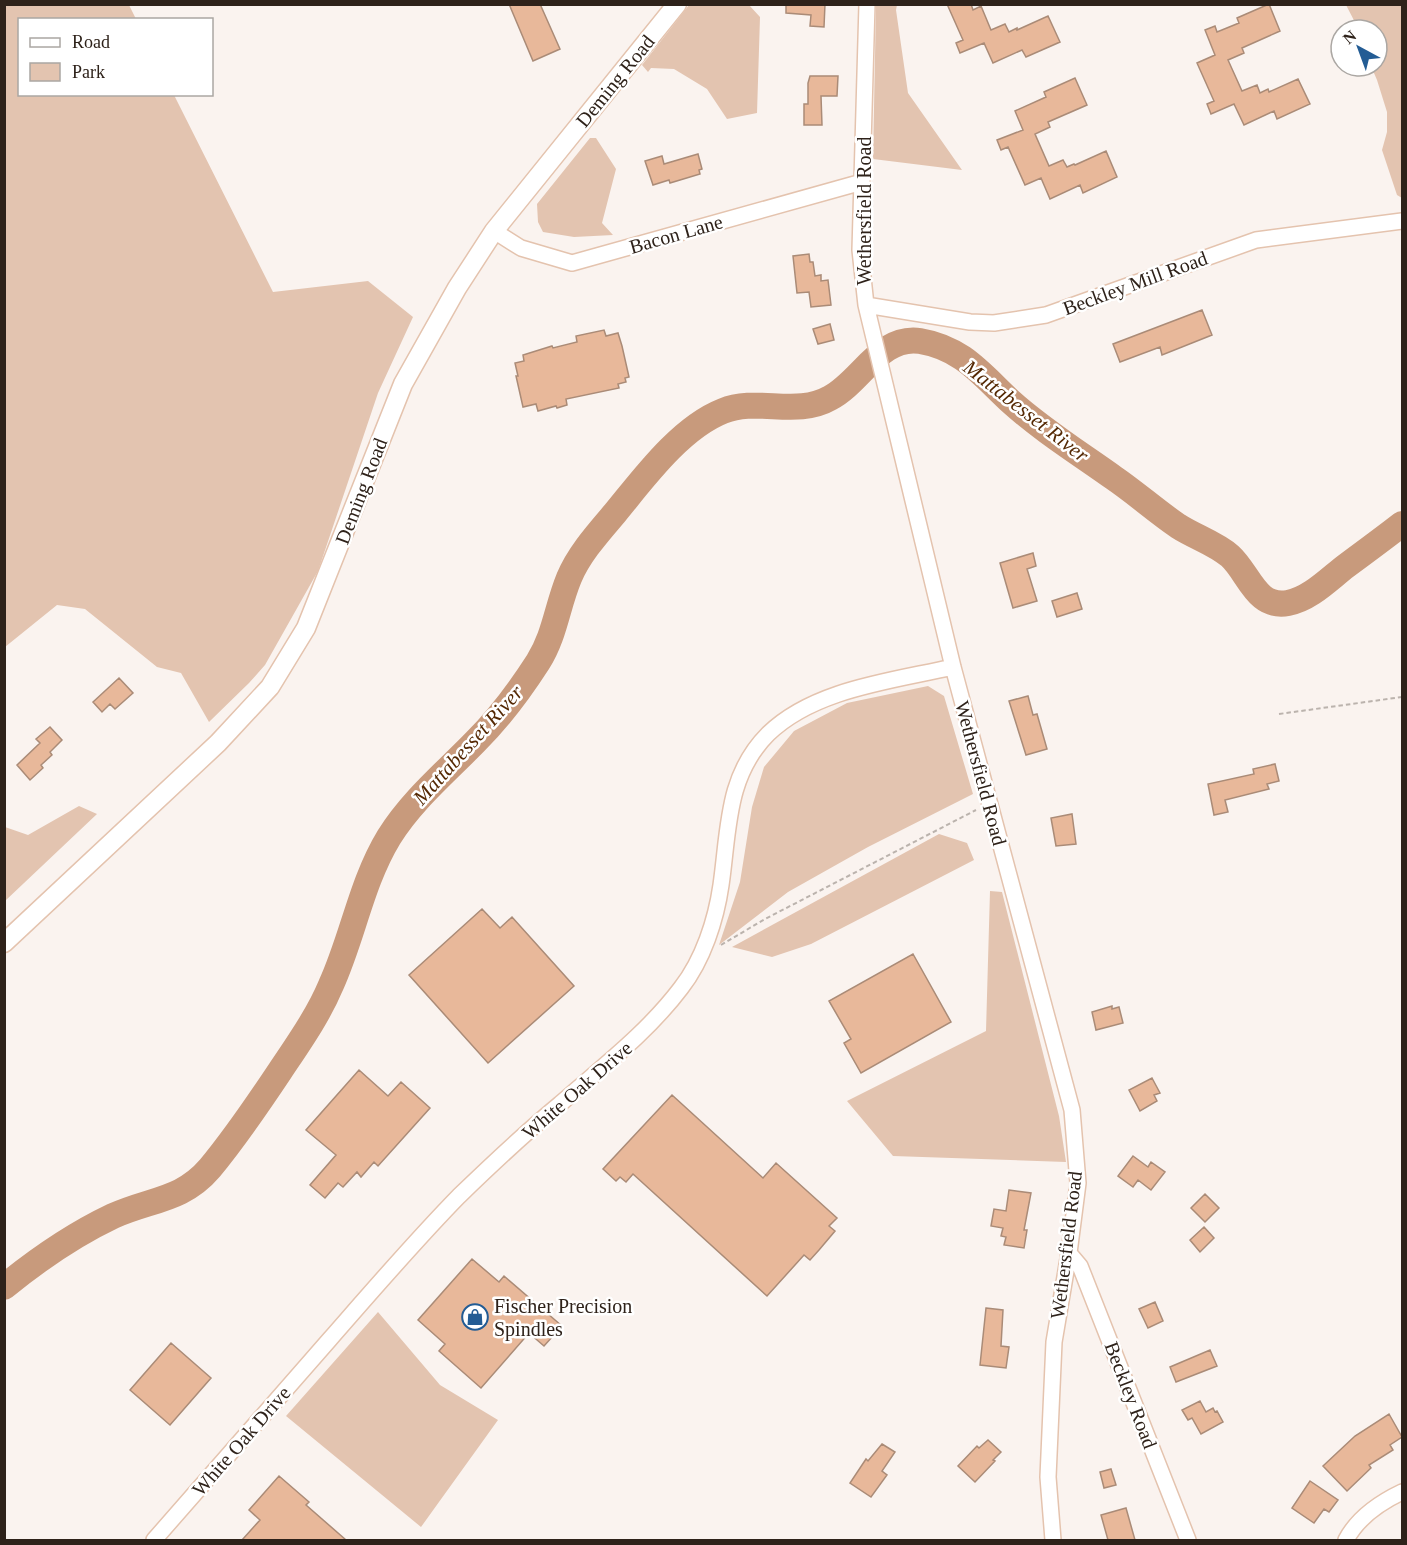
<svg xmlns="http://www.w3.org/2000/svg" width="1407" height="1545" font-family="Georgia,serif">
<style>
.green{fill:#e3c4b0}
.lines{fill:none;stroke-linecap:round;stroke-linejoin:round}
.river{stroke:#c89a7c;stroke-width:26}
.building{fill:#e8b89a;stroke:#aa8b77;stroke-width:1.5}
.minor-casing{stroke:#e4c3ae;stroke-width:18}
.major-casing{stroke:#e4c3ae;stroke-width:21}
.path{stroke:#bbb3ad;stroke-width:2;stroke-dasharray:4.5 3;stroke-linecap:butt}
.minor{stroke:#fff;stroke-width:15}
.major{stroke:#fff;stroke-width:18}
.labels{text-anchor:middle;stroke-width:5;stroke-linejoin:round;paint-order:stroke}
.street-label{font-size:20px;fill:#2e221a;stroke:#fff}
.poi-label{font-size:20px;fill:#2e221a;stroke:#fff;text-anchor:start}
.water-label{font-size:21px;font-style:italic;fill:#552904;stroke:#fff}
</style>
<rect width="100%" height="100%" fill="#faf3ef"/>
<path class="green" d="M5,4L129,5L136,19L20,20V94L174,95L273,292L368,281L413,317L378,393L318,571L265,665L249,683L209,722L181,673L157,667L85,609L57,605L5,647Z
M689,5H749L760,17L757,113L727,119L707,89L674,69L651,68L648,72L642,65Z
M876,5H897L896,10L908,93L962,170L873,159Z
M1346,5H1402V198L1397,195L1382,150L1387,132V112L1377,80L1371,66H1377V30H1359Z
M590,138H596L616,169L602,223L613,235L574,237L543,232L538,222L537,204Z
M928,686L944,696L973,794L868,847L788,892L719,945L740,882L752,807L764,767L794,731L847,703Z
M79,806L97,814L5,901V827L28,835Z
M939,834L967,843L974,860L811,944L772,957L732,947Z
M990,891L1002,892L1059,1116L1066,1162L893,1156L847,1101L986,1031Z
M378,1312L440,1385L498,1420L421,1527L286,1416Z"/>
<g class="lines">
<path class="river" d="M4,1287C37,1260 75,1234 113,1216C150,1199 182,1201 210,1168C235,1138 258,1104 280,1071C298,1044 318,1016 331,985C353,937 361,883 389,837C412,800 446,772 476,741C500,717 520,690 538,662C555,635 557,607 569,578C579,554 598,533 615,513C643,479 680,428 723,411C757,397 797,417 830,398C861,382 880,335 920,341C962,348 981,374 1010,401C1042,430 1079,453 1114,478C1136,493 1156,511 1178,526C1195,537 1215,543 1230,556C1249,573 1256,609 1288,603C1310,599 1329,579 1346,566C1365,552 1384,538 1402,524"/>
</g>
<path class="building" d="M509,4H540L560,49L533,61Z
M786,4H825L824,27L810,26L811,15L786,13Z
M947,4H971L973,10L981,6L991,30L1005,24L1009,32L1017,28V30L1048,16L1060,42L1026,57L1022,50L993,63L984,43L960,53L956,43L963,40Z
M1269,4L1280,31L1242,48L1244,53L1228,60L1242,91L1257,85L1260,93L1268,89L1269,92L1298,79L1310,104L1277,119L1274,111L1244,125L1234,104L1211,114L1207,104L1214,101L1197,63L1215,55L1205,30L1215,26L1217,32L1239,23L1237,18Z
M810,76H838L837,96H821L822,125H804V104H808V83Z
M1075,78L1087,105L1048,122L1050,127L1035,134L1049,166L1063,160L1067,167L1074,164L1075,165L1106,151L1117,177L1083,193L1080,185L1050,199L1041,178L1025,185L1008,147L1001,150L997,140L1023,130L1015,111L1046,97L1044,92Z
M698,154L702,169L699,170L700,174L670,183L669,180L653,185L645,161L662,156L664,164Z
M809,254L810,262H813L815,276L821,275V281L828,280L831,305L811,307L809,292L797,293L793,256Z
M1202,310L1212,335L1162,355L1160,347L1120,362L1113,344Z
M830,324L834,340L818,344L813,329Z
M604,330L606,336L618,333L622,346L629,377L625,378L626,382L618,384L619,388L566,399L567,405L557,408L556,406L538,411L536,404L523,407L516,376H518L515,363L524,361L523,355L552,346L553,348L577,342L576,336Z
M1033,553L1036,566L1027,569L1037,601L1013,608L1000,563Z
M1077,593L1082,609L1057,617L1052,601Z
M119,678L133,693L115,709L110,704L102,712L93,702Z
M1028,696L1033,715L1037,714L1047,749L1026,755L1009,701Z
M50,727L62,740L50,752L52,755L41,765L43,768L30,780L17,765L40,743L36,739Z
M1275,764L1279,781L1267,784L1269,789L1225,800L1228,812L1214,815L1208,784L1254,774L1253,769Z
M1072,814L1076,844L1056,846L1051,818Z
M482,909L500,928L512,917L574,986L488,1063L409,975Z
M913,954L951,1022L861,1073L844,1043L851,1039L829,1001Z
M1112,1006V1009L1119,1007L1123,1023L1096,1030L1092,1012Z
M359,1070L388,1096L401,1082L430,1108L378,1166L374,1162L361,1177L357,1172L343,1187L338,1183L325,1198L310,1185L336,1155L306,1130Z
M1152,1078L1160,1093L1154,1095L1157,1101L1140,1111L1129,1090Z
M672,1095L763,1178L776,1163L837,1218L829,1226L835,1231L819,1250L810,1260L804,1255L767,1296L633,1174L626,1182L620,1177L616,1181L603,1169Z
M1133,1156L1148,1167L1151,1162L1165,1172L1151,1190L1138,1180L1133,1187L1118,1176Z
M1009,1190L1031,1193L1024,1230H1027L1024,1248L1004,1245L1006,1237L1001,1236L1003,1228L991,1226L994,1209L1006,1211Z
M1205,1194L1219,1208L1205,1222L1191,1208Z
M1204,1227L1214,1238L1200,1252L1190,1240Z
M472,1259L499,1282L504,1276L562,1326L544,1346L529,1333L481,1388L439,1351L445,1344L418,1320Z
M1155,1302L1163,1321L1148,1328L1139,1309Z
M986,1308L1003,1310L1001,1346L1009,1347L1006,1368L980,1365Z
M171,1343L211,1378L170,1425L130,1390Z
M1210,1350L1217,1366L1176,1382L1170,1367Z
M1200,1401L1206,1412L1213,1408L1215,1412L1217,1411L1223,1422L1201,1434L1192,1418L1188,1420L1182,1410Z
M1389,1414L1402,1437L1390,1445L1393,1450L1369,1465L1371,1468L1347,1491L1323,1466L1355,1436Z
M988,1440L1001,1452L993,1460L995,1461L975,1482L958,1466L977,1446L979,1448Z
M882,1444L895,1452L882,1471L887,1475L871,1497L850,1483L866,1459L868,1461Z
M1111,1469L1116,1485L1104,1488L1100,1472Z
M279,1476L309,1502L306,1505L346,1540H242L260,1520L249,1510Z
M1310,1481L1338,1500L1329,1512L1324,1509L1314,1523L1292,1508Z
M1126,1508L1135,1540H1108L1101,1515Z"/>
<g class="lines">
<g class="minor-casing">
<path id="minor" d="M867,4L860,250L866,305L953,667L1072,1110L1078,1183L1069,1253L1054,1342L1048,1477L1053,1540
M494,231L521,248L572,263L862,182
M866,305L970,322L994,323L1046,315L1256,240L1402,221
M1069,1253L1080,1266L1188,1540
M154,1540C213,1473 271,1406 330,1339C372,1291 414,1242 459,1196C492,1164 525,1133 560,1104C602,1067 647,1033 681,988C703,960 716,920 721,885C729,830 726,776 768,734C814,689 892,681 953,667
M1346,1540C1358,1517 1379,1503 1402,1492"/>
</g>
<g class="major-casing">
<path id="major" d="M4,943L218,743L270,687L306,628L403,384L457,288L494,231L677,4"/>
</g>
<path class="path" d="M1279,714L1402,697
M721,945L765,919L976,810"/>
<use href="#minor" class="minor"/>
<use href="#major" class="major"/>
</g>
<defs>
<g id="shop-ring" transform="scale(1.35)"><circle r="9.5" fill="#fff" stroke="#235c94" stroke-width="1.5"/><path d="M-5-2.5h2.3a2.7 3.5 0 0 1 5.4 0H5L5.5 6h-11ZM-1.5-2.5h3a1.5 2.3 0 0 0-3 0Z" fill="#235c94"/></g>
</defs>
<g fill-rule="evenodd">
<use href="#shop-ring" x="475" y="1317"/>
</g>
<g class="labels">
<g class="street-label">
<text transform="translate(615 81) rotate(-51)" y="7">Deming Road</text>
<text transform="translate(864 211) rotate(-90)" y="7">Wethersfield Road</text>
<text transform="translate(676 234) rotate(-16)" y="7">Bacon Lane</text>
<text transform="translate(1135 283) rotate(-20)" y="7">Beckley Mill Road</text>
<text transform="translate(361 491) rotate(-69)" y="7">Deming Road</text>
<text transform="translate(981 773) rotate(75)" y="7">Wethersfield Road</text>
<text transform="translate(577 1090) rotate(-41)" y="7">White Oak Drive</text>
<text transform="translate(1066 1245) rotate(-83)" y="7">Wethersfield Road</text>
<text transform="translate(1131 1395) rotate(69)" y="7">Beckley Road</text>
<text transform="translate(241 1441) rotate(-49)" y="7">White Oak Drive</text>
</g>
<g class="poi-label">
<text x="494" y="1313">Fischer Precision<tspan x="494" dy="23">Spindles</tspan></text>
</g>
<g class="water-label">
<text transform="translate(1026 411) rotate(38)" y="7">Mattabesset River</text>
<text transform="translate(468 745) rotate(-48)" y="7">Mattabesset River</text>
</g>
</g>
<rect width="1407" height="1545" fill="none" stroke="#2e221a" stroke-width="12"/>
<rect x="18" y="18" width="195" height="78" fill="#ffffff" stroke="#aba7a3" stroke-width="1.5"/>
<rect x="30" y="38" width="30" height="9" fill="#ffffff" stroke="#aba7a3" stroke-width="1.5"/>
<text x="72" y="48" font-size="18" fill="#2e221a">Road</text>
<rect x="30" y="63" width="30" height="18" fill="#e3c4b0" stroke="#aba7a3" stroke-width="1.5"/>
<text x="72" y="78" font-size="18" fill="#2e221a">Park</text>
<g transform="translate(1359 48) rotate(319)"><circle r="28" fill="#ffffff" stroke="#aba7a3" stroke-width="1.5"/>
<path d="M0-4.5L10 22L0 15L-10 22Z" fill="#235c94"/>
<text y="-9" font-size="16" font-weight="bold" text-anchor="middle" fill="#2e221a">N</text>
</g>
</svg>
